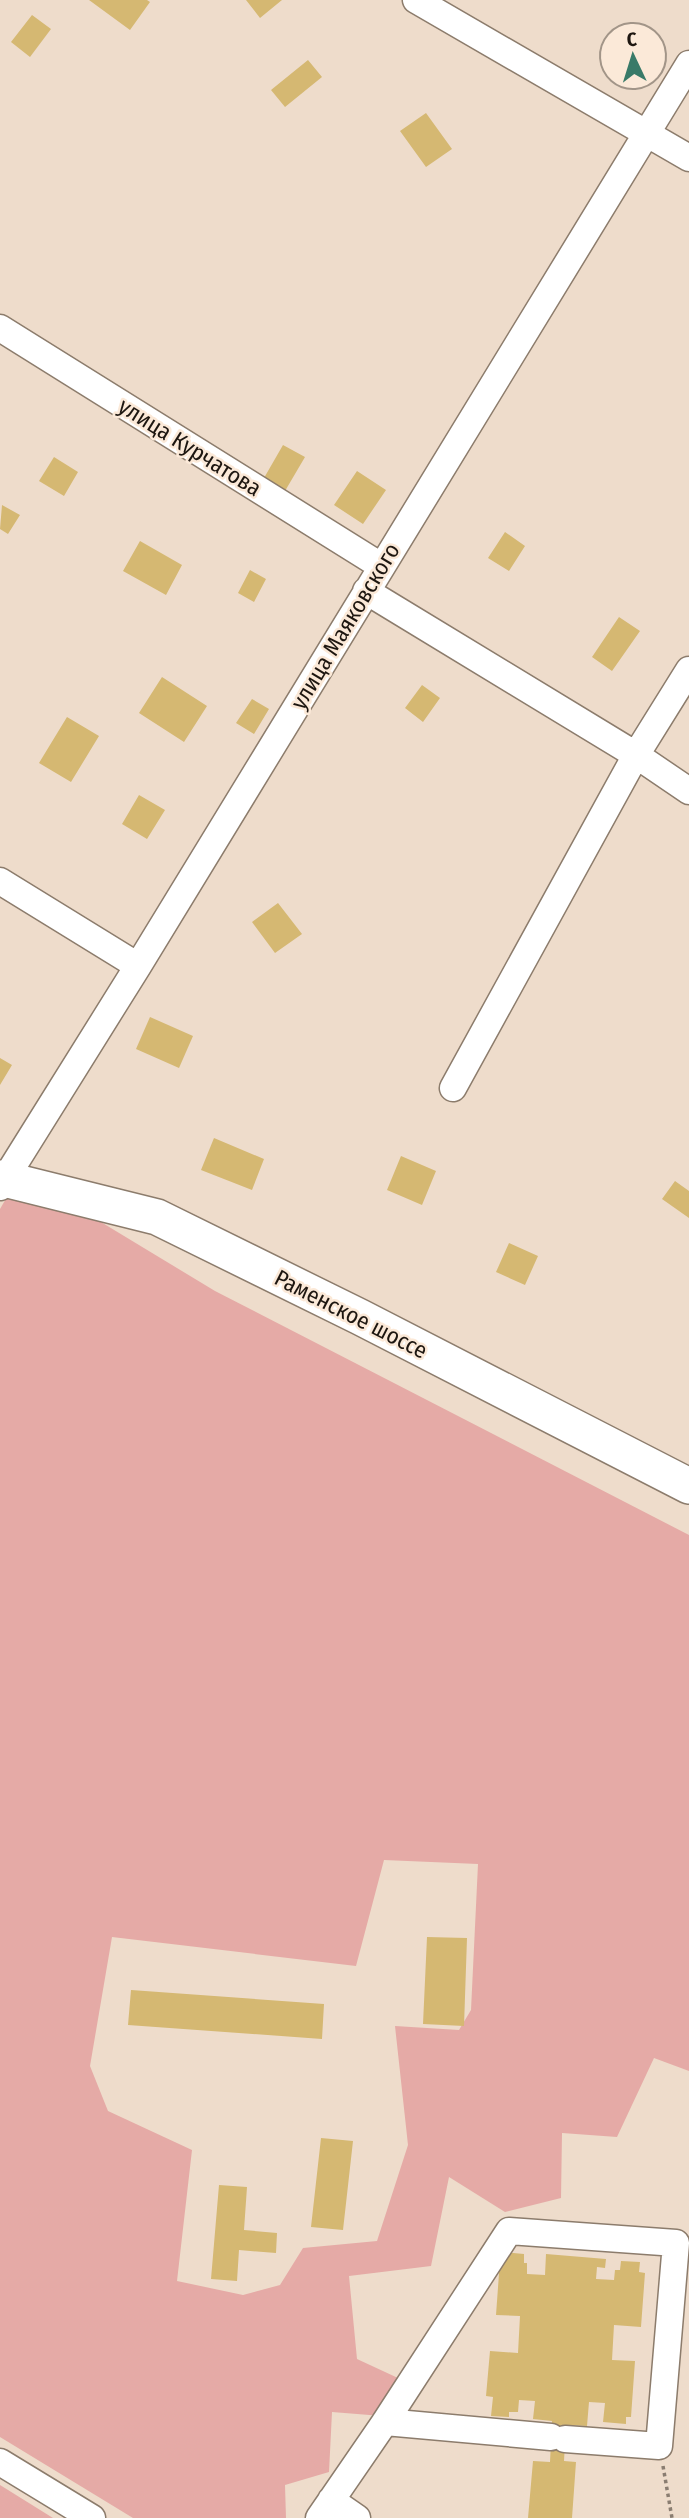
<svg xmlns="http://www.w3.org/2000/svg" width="689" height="2518" font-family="'Fira Sans Condensed',sans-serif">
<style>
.green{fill:#e5aaa6;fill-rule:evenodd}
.building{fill:#d5b872}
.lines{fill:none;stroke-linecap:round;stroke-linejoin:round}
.minor-casing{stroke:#8c7c6c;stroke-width:29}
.major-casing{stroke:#8c7c6c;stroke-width:38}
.path{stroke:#8a7d71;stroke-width:3.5;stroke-dasharray:3.5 3.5;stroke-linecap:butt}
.minor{stroke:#fff;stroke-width:26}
.major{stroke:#fff;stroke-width:35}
.labels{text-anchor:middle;stroke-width:5;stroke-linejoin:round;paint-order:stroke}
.street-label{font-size:23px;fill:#1d1610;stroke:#fbe9d8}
</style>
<rect width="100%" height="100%" fill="#eedccb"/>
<path class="green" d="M11,1190L91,1216L215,1291L689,1535V2071L654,2058L617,2137L562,2133L561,2198L505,2212L449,2177L431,2266L349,2276L357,2359L398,2378L382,2416L332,2412L329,2472L285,2485L286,2518H133L0,2437V1209ZM384,1860L478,1864L471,2010L459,2030L395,2026L408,2145L377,2241L303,2248L280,2285L243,2295L177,2281L192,2150L108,2111L90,2066L112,1937L356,1966Z
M0,2485L53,2518H0Z"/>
<path class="building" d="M89,0H147L150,2L130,30Z
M246,0H282L260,18Z
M32,15L51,29L30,57L11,42Z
M308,60L322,77L285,107L271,90Z
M426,113L452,149L426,167L400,131Z
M283,445L305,457L285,491L264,478Z
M54,457L78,472L64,496L39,481Z
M357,471L386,490L363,524L334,505Z
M2,505L20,515L8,534L0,529Z
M505,532L525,546L509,571L488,558Z
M140,541L182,565L166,595L123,571Z
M250,570L266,579L254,602L238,593Z
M619,617L640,631L612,671L592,657Z
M162,677L207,706L184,742L139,713Z
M422,685L440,698L423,722L405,708Z
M252,699L269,709L254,734L236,723Z
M67,717L99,736L71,782L39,763Z
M139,795L165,810L147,839L122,824Z
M278,903L302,934L275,953L252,922Z
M150,1017L193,1036L179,1068L136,1049Z
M0,1058L12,1065L0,1085Z
M214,1138L264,1159L252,1190L201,1170Z
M401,1156L436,1171L422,1205L387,1190Z
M675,1181L689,1191V1218L662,1199Z
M509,1243L538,1256L525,1285L496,1272Z
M427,1937L467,1938L464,2026L423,2024Z
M131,1990L324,2004L322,2039L128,2025Z
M321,2138L353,2141L343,2230L311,2227Z
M219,2185L247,2187L244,2230L277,2233L276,2253L239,2250L237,2281L211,2279Z
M504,2252L524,2254V2263H527V2274L545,2275L546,2254L606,2259L605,2268L597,2267L596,2279L614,2280L615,2270H620L621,2261L640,2262L639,2272L645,2273L641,2327L614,2325L612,2360L635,2361L631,2417H626V2424L603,2422L605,2403L589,2402L587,2426L566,2425L564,2461L576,2462L572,2518H528L533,2461L550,2462L552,2421L533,2419L535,2401L519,2400L518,2412H509V2417L491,2416L493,2397L486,2396L490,2351L518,2353L520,2316L496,2315L500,2260Z"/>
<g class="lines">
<g class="minor-casing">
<path id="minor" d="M416,0L689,158
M0,328L381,566
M366,591L636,755L689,791
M0,881L138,966
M453,1088L636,755L689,670
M0,1187L138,966L689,64
M385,2422L551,2437
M0,2462L92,2518
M331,2500L357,2518
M319,2518L385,2422L509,2231L676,2243L659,2446L565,2439"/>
</g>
<g class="major-casing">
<path id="major" d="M0,1178L157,1217L360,1317L689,1486"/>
</g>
<path class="path" d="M663,2466L672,2518"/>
<use href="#minor" class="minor"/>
<use href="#major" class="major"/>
</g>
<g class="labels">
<g class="street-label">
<text transform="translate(190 447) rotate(32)" y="8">улица Курчатова</text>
<text transform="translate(345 626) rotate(-59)" y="8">улица Маяковского</text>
<text transform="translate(351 1314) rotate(27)" y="8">Раменское шоссе</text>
</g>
</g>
<g transform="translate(633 56) rotate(356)"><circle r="33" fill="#fbe9d8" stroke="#a29588" stroke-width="2"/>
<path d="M0-5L12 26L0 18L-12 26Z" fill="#397a68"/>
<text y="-10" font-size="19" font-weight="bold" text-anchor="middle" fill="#1d1610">С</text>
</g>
</svg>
